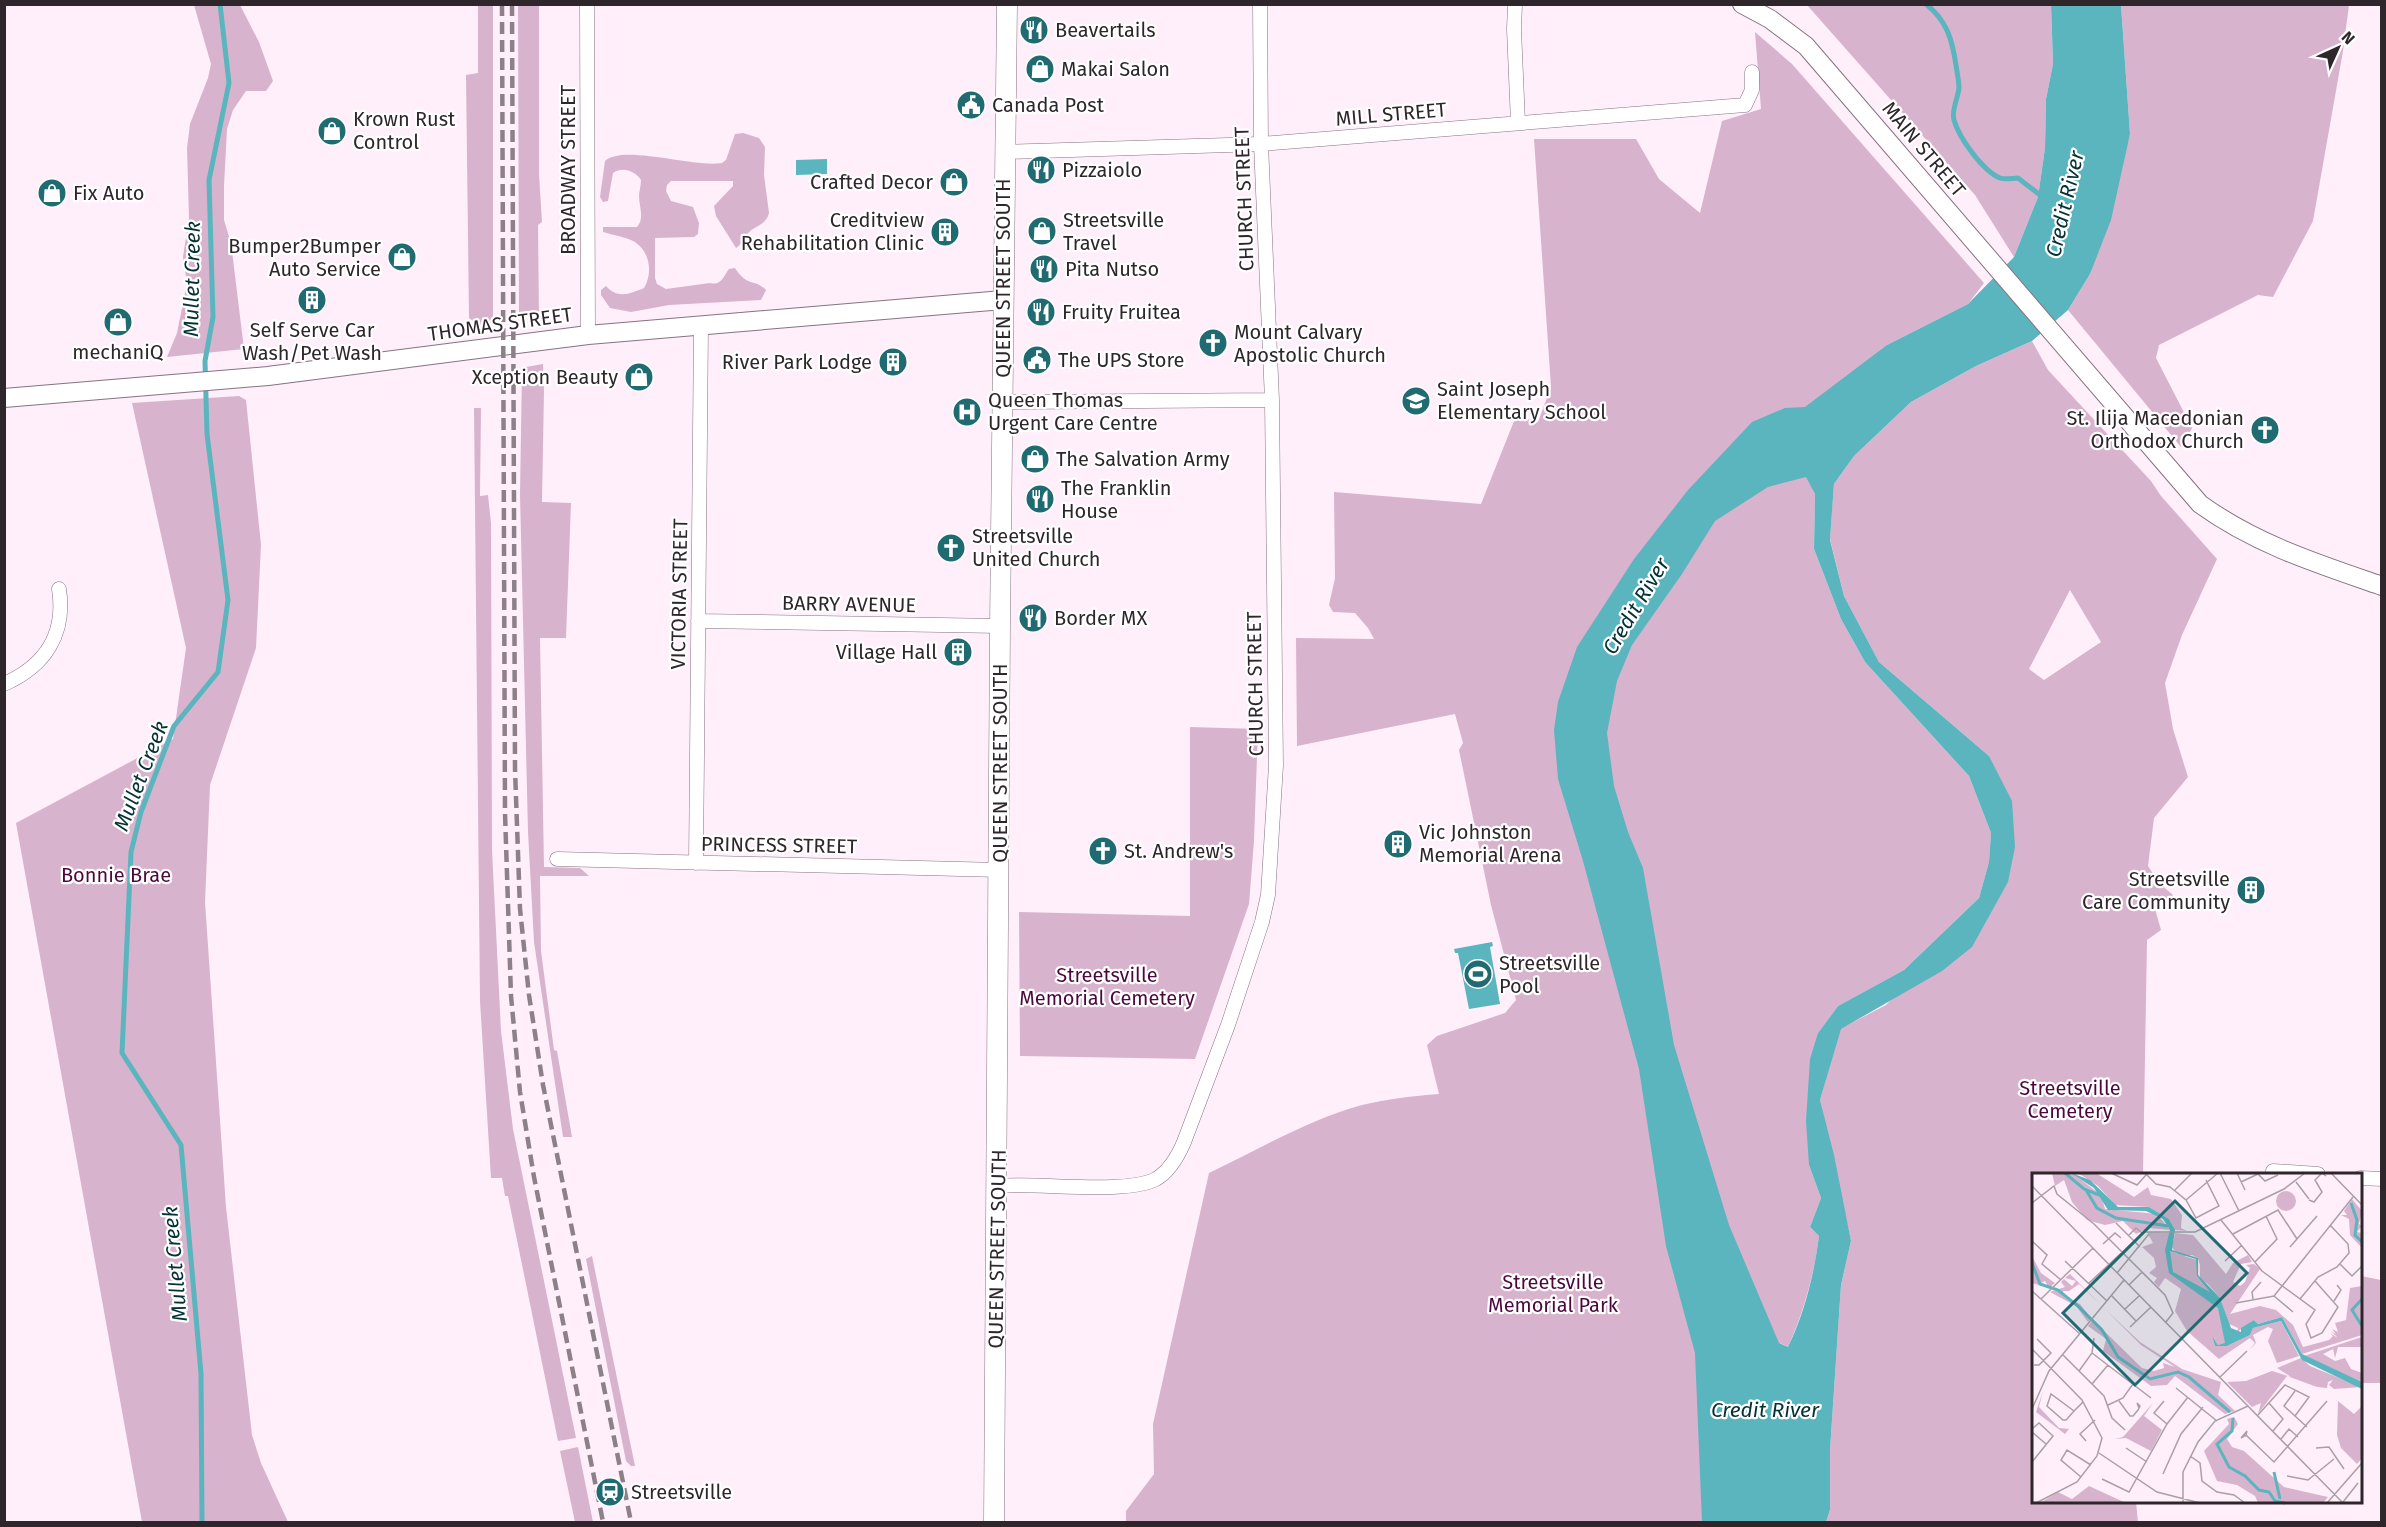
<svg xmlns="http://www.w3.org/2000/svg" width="2386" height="1527" font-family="'Fira Sans',sans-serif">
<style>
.green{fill:#d8b3cd;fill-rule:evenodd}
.water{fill:#5bb5be;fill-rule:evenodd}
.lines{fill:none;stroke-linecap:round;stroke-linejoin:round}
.stream{stroke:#5bb5be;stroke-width:5}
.minor-casing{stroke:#857380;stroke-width:15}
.tertiary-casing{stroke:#857380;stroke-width:20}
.secondary-casing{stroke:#857380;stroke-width:21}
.minor{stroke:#fff;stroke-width:14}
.tertiary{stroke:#fff;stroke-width:18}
.secondary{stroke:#fff;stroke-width:20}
.rail{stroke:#8d8189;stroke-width:4.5;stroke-dasharray:12 6;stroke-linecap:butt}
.labels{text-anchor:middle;stroke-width:4.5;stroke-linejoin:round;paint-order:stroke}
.poi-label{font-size:20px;fill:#2e262b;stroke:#fff;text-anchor:start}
.street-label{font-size:20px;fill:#2e262b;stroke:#fff}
.park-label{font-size:20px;fill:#4c073f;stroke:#fff}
.water-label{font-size:21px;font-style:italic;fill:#043135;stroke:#fff}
.inset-river{fill:none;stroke:#5bb5be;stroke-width:3}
.inset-road{fill:none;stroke:#ab9fa7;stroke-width:1.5}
.view{fill:#206b72;fill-opacity:0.15;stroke:#206b72;stroke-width:3}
.inset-edge{fill:none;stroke:#2e262b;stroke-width:3}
</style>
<rect width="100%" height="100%" fill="#ffeffa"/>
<path class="green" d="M194,5H240L259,42L273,81L266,91H246L233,110L227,129L224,186V220L231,243L244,349L167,357L177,333L187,283L183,257L189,218L187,148L190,124L208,78L211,64Z
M478,5H493V323L479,326L469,318L466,75L478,73Z
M518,5H539V174L542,222L538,225L539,316L519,317Z
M1807,5H2051L2053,64L2046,99L2045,148L2038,197L2014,257L1975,195Z
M2121,5H2349L2343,51L2313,221L2273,297L2258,295L2159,345L2156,358L2192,428L2181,447L2068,310L2090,274L2130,134Z
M1755,32L1792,64L1984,283L1968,304L1887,345L1807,476L1815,494L1814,549L1841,619L1865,662L1969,776L1991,833L1989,862L1979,898L1904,970L1838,1006L1818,1033L1809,1165L1821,1198L1810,1227L1819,1236C1814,1275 1804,1311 1788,1347L1780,1343L1709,1522H1126V1511L1154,1474L1153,1424L1209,1173C1259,1149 1308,1120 1362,1105C1387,1099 1413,1096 1439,1094L1427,1045L1437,1036L1505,1013L1516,1000L1491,905L1459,750L1463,743L1455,714L1297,746L1296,638L1374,639L1368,628L1355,613L1333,612L1329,605L1335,578L1334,492L1481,504L1516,416L1538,422L1551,387L1534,139H1636L1659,179L1700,213L1722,121L1761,109Z
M743,133L759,138L765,147L764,175L769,213C766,225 756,225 748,233C744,238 742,244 736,248L716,216L714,206L733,186V181H671L667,185L666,191L671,201L693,207L699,223L698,234L694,237L655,238V278L657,284L666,289L710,283C721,286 723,277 729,269L735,268C748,288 754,278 766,290L761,300L669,305L631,312L610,308L601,295V290L606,286C617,299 630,294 644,288C653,273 650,252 635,242C626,237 613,235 603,232V227H637C645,218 639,207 639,196C639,191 641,186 641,180C636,171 622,166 613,173L608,201L603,202L600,197L605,161C624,144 693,168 722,163L726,160L735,134Z
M2032,341L2048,370L2151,481L2161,496L2217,559L2182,635L2165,683L2173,729L2188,777L2154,818L2148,866L2159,883L2173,895L2155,909L2161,930L2147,940L2143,1174H2034V1502H2136L2138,1522H1826L1830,1510V1450L1841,1285L1851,1241L1820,1100L1840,1029L1886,1005L2008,882L1989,756L1879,662L1844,596L1830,539L1834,484L1854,456L1911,402L1976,366ZM2070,590L2101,642L2044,680L2029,669Z
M543,364L544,391L542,502L571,503L566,638H540L544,867L580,868L589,876H540L541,951L554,1050L557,1051L572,1137H563L534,942L528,832L520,494L522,370L526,367Z
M239,396L246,400L261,545L256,648L210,785L205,902L226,1207L252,1435L261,1463L288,1522H142L16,823L173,739L186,648L132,403Z
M474,408H481L480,496L488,495L491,523L492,850L501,1031L513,1129L576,1438L558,1441L508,1196H505L502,1178H491L480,1001Z
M1190,727L1258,729L1254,841L1249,904L1195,1059L1020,1056L1019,912L1190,916Z
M592,1256L635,1466H631L626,1461L586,1259Z
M2361,1276L2381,1280V1383H2361Z
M578,1447L593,1522H575L560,1451Z"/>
<path class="water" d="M2051,5H2121L2130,134L2111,220L2090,274L2068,310L2032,341L1976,366L1911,402L1854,456L1834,484L1830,540L1844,596L1879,662L1989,756L2012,801L2015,847L2008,882L1972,947L1942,971L1841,1029L1820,1100L1834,1155L1851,1241L1841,1285L1830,1450V1510L1826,1522H1702L1695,1353L1666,1246L1639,1069L1583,861L1558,779L1554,730L1558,702L1577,647L1634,559L1688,490L1752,422L1785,408L1805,407L1887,345L1968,304L2014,257L2038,197L2045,148L2046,99L2053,64ZM1806,477L1815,494L1814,549L1841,619L1865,662L1969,776L1991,833L1989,862L1979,898L1904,970L1838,1006L1818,1033L1810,1059L1806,1121L1809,1165L1821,1198L1810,1227L1819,1236C1814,1274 1805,1312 1788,1347L1779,1343L1729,1225L1674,1045L1643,868L1628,832L1614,786L1607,733L1617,681L1632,645L1682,574L1715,521L1768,487Z
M827,159V174L796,175V160Z
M1492,942L1493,946L1490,947L1500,1004L1469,1009L1458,953H1455L1454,949Z"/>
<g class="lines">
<path class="stream" d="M1926,4C1947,21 1952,39 1956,65C1957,73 1959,81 1959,88C1958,98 1951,111 1954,120C1959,138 1983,171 2000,178C2005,180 2013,178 2018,178L2044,198
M202,1522L201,1374L181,1145L122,1053L131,852L141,812L174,726L218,672L228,600L207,434L205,361L213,317L209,180L229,83L220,4"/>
<g class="minor-casing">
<path id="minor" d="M587,4L588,335
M1515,4L1514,29L1518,123
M1004,152L1261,144L1745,105L1752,90V72
M1002,402L1272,400
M698,621L1000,626
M4,684C45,666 66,634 59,589
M557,859L1000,870
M696,863L701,326
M2273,1171L2318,1174
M2360,1178L2382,1179
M998,1186C1037,1182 1126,1195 1156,1179C1170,1171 1178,1156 1184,1142L1228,1025L1262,922L1268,895L1276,765L1272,400L1261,144L1260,4"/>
</g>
<g class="tertiary-casing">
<path id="tertiary" d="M1742,4L1770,19L1806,46L2200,504C2255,544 2318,564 2382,586
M4,398L268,376L588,335L1003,300"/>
</g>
<g class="secondary-casing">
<path id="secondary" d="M994,1522L1000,626L1007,4"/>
</g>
<use href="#minor" class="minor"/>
<use href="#tertiary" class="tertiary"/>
<use href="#secondary" class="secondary"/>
<path class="rail" d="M502,4L505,813L511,996L520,1092L534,1177L603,1522
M512,4L515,769L520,909L529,995L543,1085L631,1522"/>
</g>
<defs>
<g id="restaurant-disc" transform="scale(1.5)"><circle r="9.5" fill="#206b72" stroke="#fff"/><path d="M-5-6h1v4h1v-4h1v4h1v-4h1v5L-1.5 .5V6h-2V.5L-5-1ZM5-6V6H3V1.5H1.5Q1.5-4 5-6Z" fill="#fff"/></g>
<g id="shop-disc" transform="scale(1.5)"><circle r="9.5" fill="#206b72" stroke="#fff"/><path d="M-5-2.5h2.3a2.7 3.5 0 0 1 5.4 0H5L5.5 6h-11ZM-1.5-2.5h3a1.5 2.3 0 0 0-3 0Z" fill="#fff"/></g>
<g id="civic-disc" transform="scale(1.5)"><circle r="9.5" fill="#206b72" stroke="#fff"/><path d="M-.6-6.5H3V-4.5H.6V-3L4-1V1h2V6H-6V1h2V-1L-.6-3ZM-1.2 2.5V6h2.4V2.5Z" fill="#fff"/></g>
<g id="building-disc" transform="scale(1.5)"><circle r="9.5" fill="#206b72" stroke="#fff"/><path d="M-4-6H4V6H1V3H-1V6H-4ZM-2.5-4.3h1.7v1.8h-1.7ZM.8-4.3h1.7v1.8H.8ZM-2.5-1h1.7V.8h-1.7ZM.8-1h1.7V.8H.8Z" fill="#fff"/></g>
<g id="church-disc" transform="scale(1.5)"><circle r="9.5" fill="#206b72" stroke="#fff"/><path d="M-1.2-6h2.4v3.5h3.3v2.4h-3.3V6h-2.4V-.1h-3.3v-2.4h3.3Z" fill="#fff"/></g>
<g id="school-disc" transform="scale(1.5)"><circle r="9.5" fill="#206b72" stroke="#fff"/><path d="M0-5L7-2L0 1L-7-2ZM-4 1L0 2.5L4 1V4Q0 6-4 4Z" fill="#fff"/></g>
<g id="hospital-disc" transform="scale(1.5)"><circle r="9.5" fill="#206b72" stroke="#fff"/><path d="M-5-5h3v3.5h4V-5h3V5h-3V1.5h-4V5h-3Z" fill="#fff"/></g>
<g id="stadium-disc" transform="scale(1.5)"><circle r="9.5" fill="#206b72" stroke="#fff"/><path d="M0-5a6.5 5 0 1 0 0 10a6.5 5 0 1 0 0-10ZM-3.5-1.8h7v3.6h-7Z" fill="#fff"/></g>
<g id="station-disc" transform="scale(1.5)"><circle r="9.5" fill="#206b72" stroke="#fff"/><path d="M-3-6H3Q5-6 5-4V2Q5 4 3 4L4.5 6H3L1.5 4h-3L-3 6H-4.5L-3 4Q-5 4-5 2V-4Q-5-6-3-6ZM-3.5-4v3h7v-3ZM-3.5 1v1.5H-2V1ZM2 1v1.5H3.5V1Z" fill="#fff"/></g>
</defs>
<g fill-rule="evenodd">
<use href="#restaurant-disc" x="1034" y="30"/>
<use href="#shop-disc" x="1040" y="69"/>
<use href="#civic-disc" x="971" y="105"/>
<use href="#shop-disc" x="332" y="131"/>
<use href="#restaurant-disc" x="1041" y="170"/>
<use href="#shop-disc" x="954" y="182"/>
<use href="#shop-disc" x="52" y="193"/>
<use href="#shop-disc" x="1042" y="231"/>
<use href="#building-disc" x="945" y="232"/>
<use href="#shop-disc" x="402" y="257"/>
<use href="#restaurant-disc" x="1044" y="269"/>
<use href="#building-disc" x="312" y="300"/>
<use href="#restaurant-disc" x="1041" y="312"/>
<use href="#shop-disc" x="118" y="322"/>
<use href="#church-disc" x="1213" y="343"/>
<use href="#civic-disc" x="1037" y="360"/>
<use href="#building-disc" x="893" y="362"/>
<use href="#shop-disc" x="639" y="377"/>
<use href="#school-disc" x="1416" y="401"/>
<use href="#hospital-disc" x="967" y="412"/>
<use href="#church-disc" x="2265" y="430"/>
<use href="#shop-disc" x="1035" y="459"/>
<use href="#restaurant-disc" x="1040" y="499"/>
<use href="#church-disc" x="951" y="548"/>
<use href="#restaurant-disc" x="1033" y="618"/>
<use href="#building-disc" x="958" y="652"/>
<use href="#building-disc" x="1398" y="844"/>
<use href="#church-disc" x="1103" y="851"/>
<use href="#building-disc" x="2251" y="890"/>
<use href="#stadium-disc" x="1478" y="974"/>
<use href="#station-disc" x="610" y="1492"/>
</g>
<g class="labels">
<g class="poi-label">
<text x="1055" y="37">Beavertails</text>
<text x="1061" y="76">Makai Salon</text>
<text x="992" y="112">Canada Post</text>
<text x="353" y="126">Krown Rust<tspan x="353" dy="23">Control</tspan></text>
<text x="1062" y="177">Pizzaiolo</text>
<text x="933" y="189" text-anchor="end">Crafted Decor</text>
<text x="73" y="200">Fix Auto</text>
<text x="924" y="227" text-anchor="end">Creditview<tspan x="924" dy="23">Rehabilitation Clinic</tspan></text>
<text x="1063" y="227">Streetsville<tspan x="1063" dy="23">Travel</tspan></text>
<text x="381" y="253" text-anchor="end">Bumper2Bumper<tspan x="381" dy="23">Auto Service</tspan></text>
<text x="1065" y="276">Pita Nutso</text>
<text x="1062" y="319">Fruity Fruitea</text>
<text x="312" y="337" text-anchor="middle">Self Serve Car<tspan x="312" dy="23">Wash/Pet Wash</tspan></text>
<text x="1234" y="339">Mount Calvary<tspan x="1234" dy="23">Apostolic Church</tspan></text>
<text x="118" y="359" text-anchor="middle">mechaniQ</text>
<text x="1058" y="367">The UPS Store</text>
<text x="872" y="369" text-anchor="end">River Park Lodge</text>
<text x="618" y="384" text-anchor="end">Xception Beauty</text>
<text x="1437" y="396">Saint Joseph<tspan x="1437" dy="23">Elementary School</tspan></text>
<text x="988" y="407">Queen Thomas<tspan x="988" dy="23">Urgent Care Centre</tspan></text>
<text x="2244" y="425" text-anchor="end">St. Ilija Macedonian<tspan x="2244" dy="23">Orthodox Church</tspan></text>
<text x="1056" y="466">The Salvation Army</text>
<text x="1061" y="495">The Franklin<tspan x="1061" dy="23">House</tspan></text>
<text x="972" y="543">Streetsville<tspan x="972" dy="23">United Church</tspan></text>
<text x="1054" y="625">Border MX</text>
<text x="937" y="659" text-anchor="end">Village Hall</text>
<text x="1419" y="839">Vic Johnston<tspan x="1419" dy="23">Memorial Arena</tspan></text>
<text x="1124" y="858">St. Andrew's</text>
<text x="2230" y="886" text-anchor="end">Streetsville<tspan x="2230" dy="23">Care Community</tspan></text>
<text x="1499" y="970">Streetsville<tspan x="1499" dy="23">Pool</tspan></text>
<text x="631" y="1499">Streetsville</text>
</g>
<g class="street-label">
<text transform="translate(1391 114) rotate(-5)" y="7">MILL STREET</text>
<text transform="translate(1924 149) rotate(50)" y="7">MAIN STREET</text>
<text transform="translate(568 170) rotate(-90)" y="7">BROADWAY STREET</text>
<text transform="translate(1244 199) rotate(-92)" y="7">CHURCH STREET</text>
<text transform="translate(1003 278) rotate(-90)" y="7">QUEEN STREET SOUTH</text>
<text transform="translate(500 324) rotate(-8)" y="7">THOMAS STREET</text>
<text transform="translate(679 594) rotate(-89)" y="7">VICTORIA STREET</text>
<text transform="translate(849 604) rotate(1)" y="7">BARRY AVENUE</text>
<text transform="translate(1255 684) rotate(-91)" y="7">CHURCH STREET</text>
<text transform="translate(1000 763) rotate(-90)" y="7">QUEEN STREET SOUTH</text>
<text transform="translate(779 845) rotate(1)" y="7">PRINCESS STREET</text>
<text transform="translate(997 1249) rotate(-89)" y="7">QUEEN STREET SOUTH</text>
</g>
<g class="park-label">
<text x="116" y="882">Bonnie Brae</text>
<text x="1107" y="982">Streetsville<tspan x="1107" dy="23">Memorial Cemetery</tspan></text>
<text x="2070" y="1095">Streetsville<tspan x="2070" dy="23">Cemetery</tspan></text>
<text x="1553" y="1289">Streetsville<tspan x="1553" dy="23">Memorial Park</tspan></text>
</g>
<g class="water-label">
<text transform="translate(2065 204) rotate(-77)" y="7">Credit River</text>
<text transform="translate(192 279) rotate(-89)" y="7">Mullet Creek</text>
<text transform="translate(1636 606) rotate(-59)" y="7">Credit River</text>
<text transform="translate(141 776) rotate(-69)" y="7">Mullet Creek</text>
<text transform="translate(175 1264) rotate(-95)" y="7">Mullet Creek</text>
<text x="1765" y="1417">Credit River</text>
</g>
</g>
<g transform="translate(2032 1173)">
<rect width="330" height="330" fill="#ffeffa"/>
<path d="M20,0L43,2L69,22L73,36L125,41L138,57L117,55L104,61L91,48L73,52L55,47L40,29L32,7L23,13ZM46,0H64L102,24L116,14L119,22L139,26L150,42L149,55L155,58L143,57L137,46L117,34L83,32L66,13ZM244 28a10 10 0 1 1 20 0a10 10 0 1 1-20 0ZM320,26L330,38L327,51L330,53L325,59L330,60V75L318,62L317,46L309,42H315L312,38ZM115,59L138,60V77L145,81L140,74L143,60L161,62L194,101L201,90L216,82L220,89L209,91L201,109L208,113L213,109L218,95L214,92L222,91L228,96L198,141L228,133L244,137L261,152L271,174L297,167L301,163L298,160L306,165L299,158L304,161L300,156L306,159L303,150L314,147L318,115L330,113V162L270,181L250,144L226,151L222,147L205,159L206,155L197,151L188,125L176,111L168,106V92L166,85L160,82L152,83L165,87V103L176,114L188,139L194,171L186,172L180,163L183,173H195L218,162L221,155L249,148L267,183L245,190L236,168L241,156L236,154L221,162L224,170L217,177L223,170L218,165L187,186L155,158L143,138L149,116L133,105L127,114L122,109L125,105L117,100L124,94L122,85L110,74L121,70ZM0,83L9,100L23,110L17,115L13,108L9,110L14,114L0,110ZM38,101L69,132L47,111L37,118H31L32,123L48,131L59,145L56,149L44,133L18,119L33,114L29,109L32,106L40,113L44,108L33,105ZM73,136L108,169L150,196L189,209L186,222L203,238L193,241L143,203L135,212L119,213L71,178L74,166L56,153L61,147L110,195L122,198L132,195L131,190L143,194L109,172ZM330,164V174H306L303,185L301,176L291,181L303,188L313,185L319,196L330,200V209L272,183ZM269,185L278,193L329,214L302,216L297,212L301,207L296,209L295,215L285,214L255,203L226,241L229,230L220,234L195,209L214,208L240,198L259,204L245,195ZM11,218L7,234L27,255L37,256L33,261L4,239ZM306,228L322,241L330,233V285L325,291L309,275L305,262ZM121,230L112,243L130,257L119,278L94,265L83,266L91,264ZM202,244L206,251L195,266L200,274L212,278L252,314L296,324L291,330H226L223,323L205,312L185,308L172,278L197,251L195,246ZM57,313L94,330H8L26,319L40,326Z" fill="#d8b3cd"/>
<path d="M39,0L58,7L86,34H117L137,46L143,57L140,77L166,85V102L188,125L199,155L209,159V155L222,147L226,151L250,144L270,181L330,209V216L270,187L249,148L221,155L218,162L195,173H183L180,163L186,172L193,170L186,135L137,100L133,77L138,57L131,46L114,38L76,37L62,15ZM138,78L164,86L165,103L178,119L141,99Z" fill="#5bb5be" fill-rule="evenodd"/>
<path class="inset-river" d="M33,0L52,16L72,24M54,17L65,35L84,45L136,53M319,30L325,47L323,62L330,69M0,90L8,111L26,117L46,133L70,157L86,184L118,206L146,199L157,204L198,239M330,126L320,137L330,153M201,245L200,258L185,271L197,294L213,303L227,317L237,319L243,328L253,330M242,299L248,326"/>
<path class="inset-road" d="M79,0L105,12L114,2M113,0L124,11L138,14L154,27L164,45L187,33L174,7M188,0L207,38M205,0L213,17M299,0L330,32M209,9L226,1L233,8L246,2M264,9L277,26M0,13L311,330M143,17L160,0M154,27L186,0M277,27L282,29L290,19L283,7L290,0L294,3M0,30L22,13L25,21L62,51L133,122L141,140L134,149M189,47L230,98L283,137L274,151L279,165L290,160L306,134L283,108M84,50L108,74M201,61L246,37L265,66M96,63L104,55L110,60M0,68L15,82L10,91L29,107M71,71L83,60L89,65M258,74L285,43M33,88L75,128M193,88L210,72M223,89L245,66L234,43M308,91L320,103L330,93M85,100L117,61M57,110L112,59H163L252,16L273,0M97,112L110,99M0,118L48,161M79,122L104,148M242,123L321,24M9,126L61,75M221,126L220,119L229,109M268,126L286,104L305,94L317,80L316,71L298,52M302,128L309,117L305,112M204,130L242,123L261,139M93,136L107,123M98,154L119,134M0,176L50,227L70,265L65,283L45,309L4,330M60,180L119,225M31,182L72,223L80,245L93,257M2,192H7L19,180L5,166M47,198L60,180L62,165M188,204L215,178M60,211L76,192M144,215L185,248M263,218L252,233L275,254M87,228L98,243H101L106,237L108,233L105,230L107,235M132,228L122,240L135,251M237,230L251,246L241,258M76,232L91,225L101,211M0,236L17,198L92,107M42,238L19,221L15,233L31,247H34L35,246L42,238L50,230L51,228M226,242L253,212L277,224L263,243M0,256L7,250L21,263L0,289M0,259L14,271M214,262L209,265L215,258L214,262L242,289L295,228M249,266L257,256L266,264M54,268L48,261L63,247M94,275L115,289M284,275L297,274L312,296M67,280L125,319L168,330M158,283L168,290L170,308L185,319L202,322L213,330M131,301L149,261L171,234M255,303L276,307L302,286M49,304L29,287L35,277L59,292M70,306L97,319L135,251L156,224M311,329L326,310M151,330V299L166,269L183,248L216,233M295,330L330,290"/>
<path class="view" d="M143,28L215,100L103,212L31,140Z"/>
<rect width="330" height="330" class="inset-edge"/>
</g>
<rect width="2386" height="1527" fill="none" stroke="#2e262b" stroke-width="12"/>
<g transform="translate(2338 48) rotate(45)" stroke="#ffffff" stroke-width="4.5" paint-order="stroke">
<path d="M0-4.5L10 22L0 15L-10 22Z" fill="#2e262b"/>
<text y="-9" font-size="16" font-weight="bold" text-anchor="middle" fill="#2e262b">N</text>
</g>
</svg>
